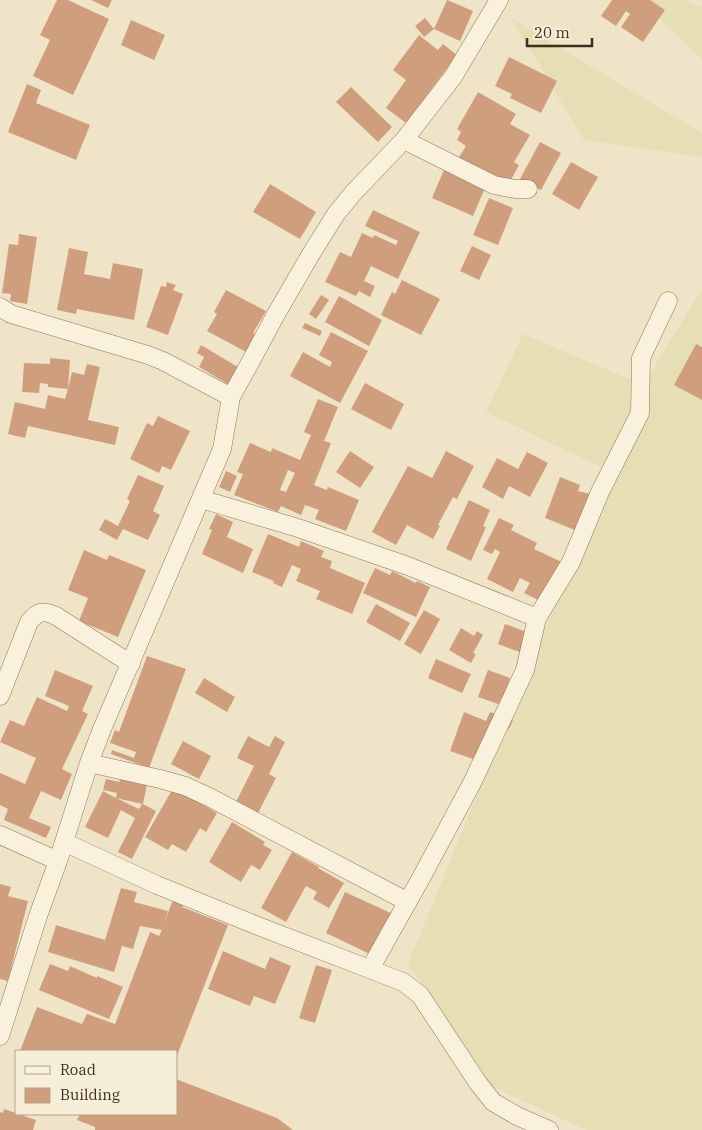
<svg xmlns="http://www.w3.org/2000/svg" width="702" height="1130" font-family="'IBM Plex Serif',serif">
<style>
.farmland{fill:#e6deb5}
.building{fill:#cf9f7d;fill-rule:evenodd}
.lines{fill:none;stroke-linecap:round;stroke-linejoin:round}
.street-casing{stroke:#8d765c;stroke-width:19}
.street{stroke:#faf1dc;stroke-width:18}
</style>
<rect width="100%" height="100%" fill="#f0e4c8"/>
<path class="farmland" d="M640,0H684L702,7V60Z
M511,18L702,133V157L584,140Z
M702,289V1130H587L490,1086L408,964L609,471L486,412L523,334L643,385Z"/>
<path class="building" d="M57,0H68L109,19L73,95L33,76L50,40L40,35Z
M91,0H112L108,8Z
M447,0L473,11L460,41L434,29Z
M612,0H650L665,10L643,42L621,27L630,14L626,11L616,26L601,16Z
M425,18L434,29L424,37L415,26Z
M131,20L165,35L154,60L121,45Z
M419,35L438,50L443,44L457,55L406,123L386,108L406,80L393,70Z
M509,57L557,81L541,113L510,98L512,94L495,86Z
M27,84L41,90L36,103L90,125L76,160L8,132Z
M351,87L392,127L378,142L336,102Z
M478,92L516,114L510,124L530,135L514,162L519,165L508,185L459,157L466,146L457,140L461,132L457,129Z
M540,142L561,153L541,190L520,179Z
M571,162L598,177L579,210L552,194Z
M446,165L487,183L473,216L432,198Z
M270,184L316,212L300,239L253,212Z
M489,198L513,208L498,245L473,235Z
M373,210L420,232L398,279L371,266L364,281L375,286L370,297L359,291L356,296L325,282L340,252L351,257L362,233L373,238L374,235L396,245L398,241L365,226Z
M19,234L37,237L27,304L10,301L11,294L2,293L9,244L18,245Z
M472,246L491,255L479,280L460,271Z
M69,248L88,252L84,274L110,279L113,263L143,269L134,320L77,309L76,314L57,310Z
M402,280L440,299L421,335L381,315L392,292L395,294Z
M167,282L176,285L173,290L183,294L168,335L146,327L161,286L166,287Z
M226,290L266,311L253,333L258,335L248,353L207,331L217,314L214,312Z
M321,295L329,300L316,319L309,314Z
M339,296L382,320L369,346L325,322Z
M305,323L322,331L320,336L302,328Z
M331,332L368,351L340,403L290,376L303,352L330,367L332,362L319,355Z
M696,344L702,347V400L674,385Z
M201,345L243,370L233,387L199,367L204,357L197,353Z
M50,358L70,360L68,389L72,372L84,375L87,364L100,367L88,420L119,427L115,445L28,426L25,438L8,434L15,402L45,409L48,395L65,399L68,389L48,387V384L40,383L39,393L22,392L24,363L50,364Z
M365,383L404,404L391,430L351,409Z
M318,399L338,407L324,441L331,443L314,485L327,490L328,487L359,500L346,531L315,519L319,510L305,505L301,515L281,506L278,512L234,495L243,474L237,472L250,443L271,452L272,448L300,460L311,435L304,432ZM288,470L295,473L286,492L280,490Z
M158,416L190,431L171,470L162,466L159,473L130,459L147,423L153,426Z
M350,451L374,467L360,488L336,472Z
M446,451L474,466L457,499L453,497L438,525L440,526L433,539L407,525L396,545L372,532L408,466L432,478Z
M527,452L548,463L530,497L509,486L503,499L482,487L497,458L518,469Z
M226,471L237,476L230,492L219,487Z
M138,475L164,486L153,511L160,515L148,540L123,529L117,540L99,530L105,519L118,526L130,501L127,499Z
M560,477L580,485L578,491L594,495L580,532L545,518Z
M469,500L490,510L483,526L486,527L471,561L446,549Z
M216,514L233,522L227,537L253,549L243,573L202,554L212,530L209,529Z
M499,518L514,525L511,530L537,543L534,549L566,564L542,602L524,593L530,583L520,578L513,592L487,579L500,552L495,549L492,554L483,550Z
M268,534L299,547L301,541L324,551L321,557L332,561L330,568L365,583L352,614L316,599L320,591L296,581L301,569L292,565L282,587L273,583L274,581L252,572Z
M84,550L107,560L109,555L146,570L118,637L79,621L88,598L68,590Z
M375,568L390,575L392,571L416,583L417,581L430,587L416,617L363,593Z
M376,604L410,623L400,641L366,622Z
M424,610L440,619L421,654L404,644Z
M505,624L540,637L533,657L498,644Z
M461,628L474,636L477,631L483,635L473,653L476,654L471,663L449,650Z
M147,656L186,669L149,768L111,754L112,750L134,758L136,752L110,743L115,730L119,732Z
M436,659L471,674L462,693L428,678Z
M55,670L93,686L82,711L88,714L62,769L72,774L61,800L41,791L29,818L51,827L46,838L4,820L8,809L0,805V773L25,784L36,758L0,742L10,720L24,726L37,697L67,711L69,706L45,696Z
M488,670L510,678L501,705L478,697Z
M204,678L235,697L227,712L195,693Z
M464,712L486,721L490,712L513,720L509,729L504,727L490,765L450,751Z
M248,736L269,747L275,736L285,742L269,774L276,778L257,815L235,804L254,766L237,758Z
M183,741L211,756L199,779L171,764Z
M121,778L147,785L143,804L156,811L132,859L118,852L135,818L121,810L108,838L85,827L103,791L114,797L139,809L142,804L116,798L117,793L103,790L106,779L119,782Z
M172,790L186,795L217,813L206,832L200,828L186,852L172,844L168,850L145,837Z
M232,822L265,842L263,845L272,850L260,870L251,865L241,882L209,862Z
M292,852L319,867L318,868L344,883L329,908L313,899L317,892L306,886L286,922L261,908Z
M0,884L11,887L8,896L28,901L8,981L0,979Z
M121,888L137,892L134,902L168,911L164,923L173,900L184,904L182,907L228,925L176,1058V1051H20L37,1007L82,1024L87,1014L115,1024L150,932L159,936L162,930L140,926L133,949L122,946L114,972L48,952L56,925L105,940Z
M345,892L395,915L376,957L326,933Z
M223,951L265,969L270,957L291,966L275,1004L254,996L250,1006L208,989Z
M50,964L68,971L70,966L97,978V976L123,987L109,1019L39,990Z
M316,965L332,970L315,1023L299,1018Z
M176,1079L277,1118L293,1130H95V1127L77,1120L80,1114H176Z
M4,1109L36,1120L33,1130H0V1112L3,1113Z"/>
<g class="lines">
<g class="street-casing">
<path id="street" d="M404,140L494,185L515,189H528
M0,307L11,314L148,355L163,361L231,397
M201,499L298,528L408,566L537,618
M0,696L29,622C38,611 43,610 56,616L131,664
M89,763L160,779L185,786L209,797L408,902
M0,835L58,861
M64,842L157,885L258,926L403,982L420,995L478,1083L493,1102L517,1116L549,1130
M370,969L421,878L472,783L525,670L537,618L571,562L600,492L640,413L641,358L668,301
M0,1036L38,916L58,861L89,763L102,729L222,449L231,397L251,361L275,316L311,254L336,214L354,192L404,140L453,77L499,0"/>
</g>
<use href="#street" class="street"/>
</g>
<rect x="15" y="1050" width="162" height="65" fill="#f7eed8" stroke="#ada18e"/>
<rect x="25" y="1066" width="25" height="8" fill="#faf1dc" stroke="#ada18e"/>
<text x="60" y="1075" font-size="15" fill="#3d2e20">Road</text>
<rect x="25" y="1088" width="25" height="15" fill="#cf9f7d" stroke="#ada18e"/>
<text x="60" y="1100" font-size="15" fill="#3d2e20">Building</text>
<path d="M527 38v8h65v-8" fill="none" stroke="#3d2e20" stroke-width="2.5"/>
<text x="534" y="38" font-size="15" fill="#3d2e20" stroke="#f7eed8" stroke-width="4" paint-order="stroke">20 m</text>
</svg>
